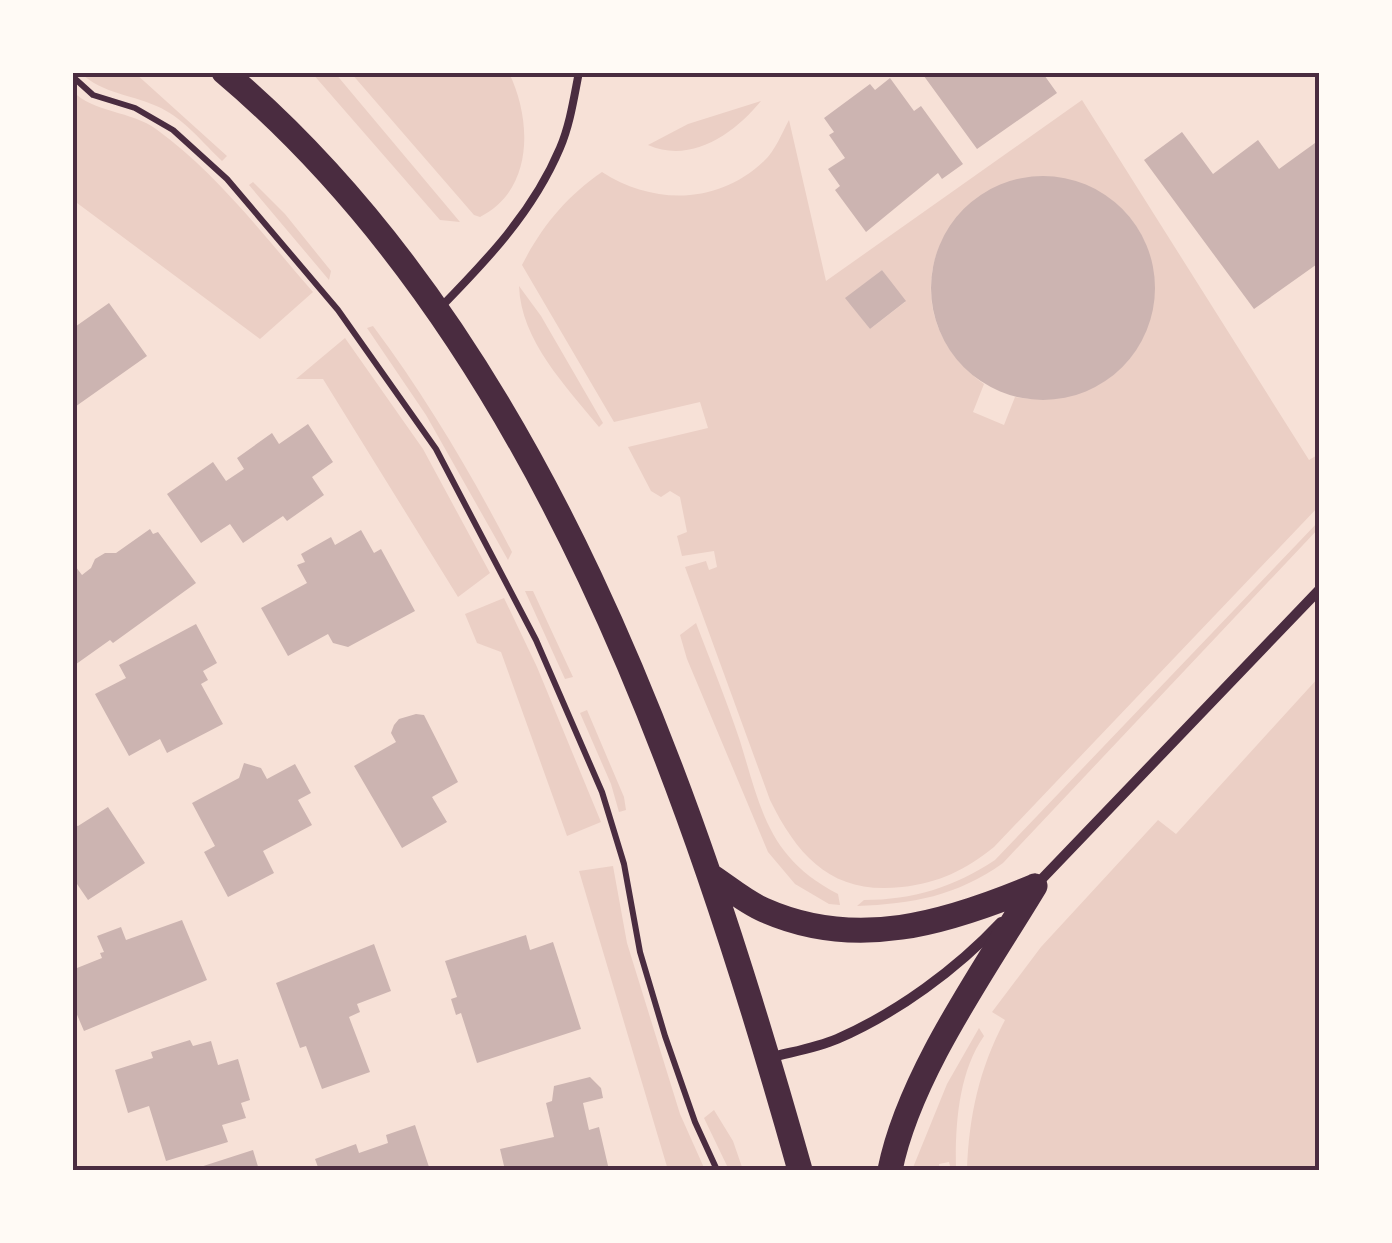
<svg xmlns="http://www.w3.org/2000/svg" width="1392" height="1243" font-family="Barlow,sans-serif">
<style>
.green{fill:#ebcfc5;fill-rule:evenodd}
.building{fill:#ccb4b1}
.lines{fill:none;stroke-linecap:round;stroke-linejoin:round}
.path{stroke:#4a2c40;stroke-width:6}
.service{stroke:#4a2c40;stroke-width:8}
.minor{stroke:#4a2c40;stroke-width:10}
.primary{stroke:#4a2c40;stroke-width:25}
.neatline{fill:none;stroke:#4a2c40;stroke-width:4}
</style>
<rect width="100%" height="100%" fill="#f7e1d7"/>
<path class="green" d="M81,73H135L227,156L222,161C203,143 185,120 161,108C135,95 102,94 81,73Z
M312,73H335L460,222L440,220Z
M351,73H509C532,120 534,190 480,217L474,215Z
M72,91C95,113 131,111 156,129C217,173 264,236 313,292L260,339L73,200Z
M1082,100L1309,460L1319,454V506L994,847C965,870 939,883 902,887C834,895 799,859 770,800L685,567L706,561L709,570L717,567L714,551L682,556L677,536L687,532L680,497L670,491L661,497L651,491L628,447L708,428L700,402L614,422L522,265C542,226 566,197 602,172C653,205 718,205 764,161C775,151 782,133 789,120L826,281ZM1035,177C1204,177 1189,422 1015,397L1004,425L973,412L984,384C892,318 926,194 1035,177ZM882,270L905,302L870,329L846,298Z
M761,101C734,134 691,164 648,145L688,124Z
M253,182L285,214L331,271L329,280L249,185Z
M519,286L541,316L603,423L599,427C566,386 521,341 519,286Z
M373,326C426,397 471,473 512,552L508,560L426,415L367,328Z
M345,338L423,449L490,573L458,597L323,379H296Z
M1319,521V528L1003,863C957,896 912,904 857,906L864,900C913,900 954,887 995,860Z
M525,591H533L573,677L565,679Z
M504,598L537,667L601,822L567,836L501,652L477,643L465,614Z
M696,623C711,662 727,702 740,741C761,809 768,858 838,894L840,905L829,904L795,884L768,852L687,659L680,635Z
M1319,677V1170H967C969,1116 979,1069 1005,1020L992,1012L1041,947L1158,820L1176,834Z
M587,710L624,797L626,810L619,812L611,784L580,713Z
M613,866L627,943L680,1114L705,1170H668L579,871Z
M979,1028L984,1036C958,1073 955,1127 956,1170H951L949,1162L939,1164L940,1170H912L947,1084Z
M714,1110L733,1141L743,1170H729L704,1118Z"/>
<path class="building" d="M921,72H1042L1057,93L977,149Z
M890,78L914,111L921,106L963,164L942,179L938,173L866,232L835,190L840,186L828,169L845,158L829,135L834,132L824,118L870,84L875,90Z
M1182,132L1213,174L1258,140L1279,169L1315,143L1320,149V262L1254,309L1144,160Z
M931 288a112 112 0 1 1 224 0a112 112 0 1 1-224 0Z
M882,270L906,301L870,329L845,298Z
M109,303L147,356L72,409V329Z
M308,424L333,462L312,477L324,495L287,521L283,516L243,543L230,524L201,543L167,494L213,462L226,481L244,469L237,458L272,433L279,444Z
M150,529L153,534L158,532L196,583L113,643L110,640L72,667V562L82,575L91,568L95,559L105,553H116Z
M361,530L374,553L381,549L415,611L348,647L333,643L328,634L288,656L261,608L307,583L297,565L305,562L301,554L331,537L335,545Z
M196,624L217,663L203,671L208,680L201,684L223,724L167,753L160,739L129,756L95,694L126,678L119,665Z
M416,714L424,715L458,782L432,797L447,822L402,848L354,766L396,742L391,733L394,725L399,719Z
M244,763L261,768L267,779L295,764L311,793L298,800L312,825L263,851L274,873L228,897L204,852L215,846L192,803L239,778Z
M108,807L145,863L88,900L77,884L72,883V824L78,826Z
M182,920L207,980L84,1031L72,1003V970L102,958L100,953L104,952L97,936L121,927L126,940Z
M526,935L530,950L553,942L581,1029L477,1063L461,1013L456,1015L451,999L457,997L445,961Z
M374,944L391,991L357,1004L360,1012L349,1017L370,1072L322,1089L306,1046L300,1048L276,983Z
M190,1040L193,1046L211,1041L218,1065L238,1059L250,1100L241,1103L246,1118L222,1125L228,1142L166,1161L149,1106L128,1113L115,1070L153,1058L151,1052Z
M590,1077L601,1088L603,1098L583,1103L589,1130L599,1127L609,1170H505L500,1149L554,1137L546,1103L552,1101L554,1086Z
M415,1125L430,1170H319L315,1159L356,1144L359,1153L388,1143L386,1135Z
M253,1150L259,1170H191Z"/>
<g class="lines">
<path class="path" d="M72,76L93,95L135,108L173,130L227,179L338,310L436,449L536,640L602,792L624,864L640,952L665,1036L695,1122L717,1170"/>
<path class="service" d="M439,309C487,260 533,212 560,148C570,125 574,97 579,72"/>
<path class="minor" d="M1037,884L1320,589
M769,1058C791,1052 816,1048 837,1039C897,1013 957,969 1001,922"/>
<path class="primary" d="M224,72C539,338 692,786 800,1170
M711,876C728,887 745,902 764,910C856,951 947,923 1035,886
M890,1170C909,1075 985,969 1035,886"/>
</g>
<rect width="1392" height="1243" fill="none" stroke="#fffaf5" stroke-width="150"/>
<rect x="75" y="75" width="1242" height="1093" class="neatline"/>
</svg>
